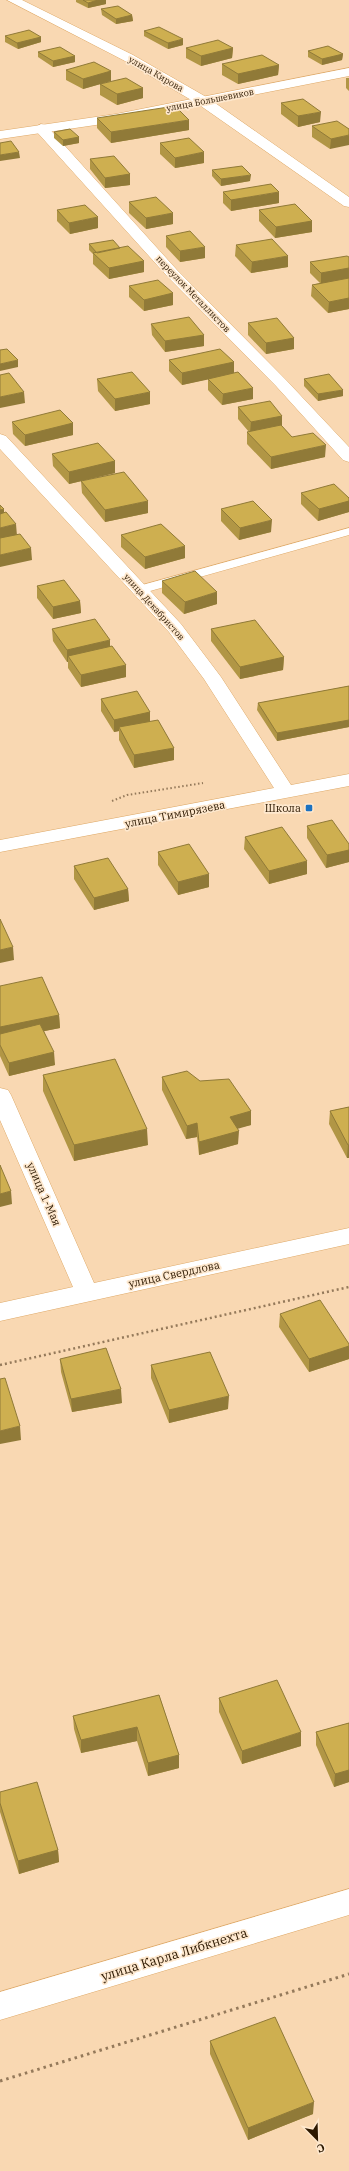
<svg xmlns="http://www.w3.org/2000/svg" width="349" height="2171" font-family="'IBM Plex Serif',serif">
<style>
.lines{fill:none;stroke-linecap:round;stroke-linejoin:round}
.lane-casing{stroke:#dea968;stroke-width:1}
.street-casing{stroke:#dea968;stroke-width:1}
.secondary-casing{stroke:#dea968;stroke-width:1}
.path-far2{stroke:#94795a;stroke-width:2;stroke-dasharray:1.5 2.5;stroke-linecap:butt}
.path-far1{stroke:#94795a;stroke-width:2.5;stroke-dasharray:2 3;stroke-linecap:butt}
.path{stroke:#94795a;stroke-width:3;stroke-dasharray:2.5 4;stroke-linecap:butt}
.lane{fill:#fff;fill-rule:evenodd}
.street{fill:#fff;fill-rule:evenodd}
.secondary{fill:#fff;fill-rule:evenodd}
.wall{fill:#b19645}
.shaded-wall{fill:#907a38}
.building{fill:#ceaf50;stroke:#907a38}
.poi-dot{fill:#1c72c0;stroke:#fee8ce;stroke-width:1.5}
.labels{text-anchor:middle;stroke-width:3.5;stroke-linejoin:round;paint-order:stroke}
.far-street-label{font-size:9px;fill:#2c1800;stroke:#fee8ce}
.poi-label{font-size:11px;fill:#2c1800;stroke:#fee8ce;text-anchor:end}
.street-label{font-size:11px;fill:#2c1800;stroke:#fee8ce}
.near-street-label{font-size:13px;fill:#2c1800;stroke:#fee8ce}
</style>
<rect width="100%" height="100%" fill="#f9d8b2"/>
<g class="lines">
<g class="lane-casing">
<path id="lane" d="M349,528V535L143,593L139,594L133,590L135,587Z"/>
</g>
<g class="street-casing">
<path id="street" d="M7,0H22L133,55L208,98L349,197V207L344,206L198,104L125,61Z
M41,124L46,125L177,270L286,380L349,447V462L343,460L276,386L167,276L36,131L34,128Z
M0,1088L8,1090L11,1095L94,1283L349,1228V1244L0,1321V1303L73,1287L0,1120Z
M349,1889V1915L0,2020V1992Z"/>
</g>
<g class="secondary-casing">
<path id="secondary" d="M349,68V76L116,122L0,139V131L116,114Z
M0,434L6,436L181,624L221,677L291,785L349,774V786L0,852V840L274,788L204,679L169,632L0,449Z"/>
</g>
<path class="path-far2" d="M112,801L127,795L203,783"/>
<path class="path-far1" d="M0,1365L349,1287"/>
<path class="path" d="M0,2081L349,1974"/>
<use href="#lane" class="lane"/>
<use href="#street" class="street"/>
<use href="#secondary" class="secondary"/>
</g>
<path class="wall" d="M76,0H106V4L88,8L76,2Z
M101,9L132,15L133,21L116,24L102,15Z
M144,31L183,45L168,49L144,36Z
M5,36L41,37V42L18,49L5,42Z
M186,48H233L232,58L201,66L186,58Z
M308,51L343,54L342,60L322,65L308,57Z
M38,52L75,56V62L53,67L38,57Z
M222,64L279,65L278,75L238,84L222,75Z
M66,70L111,71V81L83,89L66,80Z
M346,78H349V91L346,88Z
M100,84L143,88V98L117,105L100,95Z
M281,103L320,122L298,127L281,114Z
M97,118L189,130L111,143L97,128Z
M312,126L349,129L330,149L312,137Z
M54,132L79,137V143L63,146L54,138Z
M160,143L204,163L175,168L160,154Z
M90,159L130,174V185L105,188L90,169Z
M212,170L250,181L221,186L212,176Z
M223,192L279,203L231,211L223,203Z
M129,202L173,224L146,229L129,213Z
M57,210L98,228L70,234L57,221Z
M259,210L312,221V232L275,238L259,221Z
M166,236L205,258L180,262L166,247Z
M89,244L120,248L144,261V272L109,279L93,264V254L89,250Z
M236,245L288,267L251,273L235,256Z
M349,257V309L328,313L311,296L312,285L320,283L310,273V262Z
M129,286L173,293V305L144,311L129,297Z
M248,323L294,338V349L266,354L248,335Z
M151,324L204,335V346L165,352L152,335Z
M169,360L234,362V373L253,399L222,405L208,390V379L182,385L169,371Z
M97,379L150,404L115,411L98,391Z
M304,379L343,396L318,401L304,386Z
M238,407L282,416V427L292,437L325,457L271,469L247,444V432H249L238,419Z
M12,422L73,423V435L25,446L13,434Z
M52,454L115,461V473L69,484L53,466Z
M81,481L148,513L105,522L82,493Z
M301,493L349,498V512L318,521L301,504Z
M221,509L271,532L239,540L221,521Z
M121,535L185,558L145,569L121,547Z
M162,581L217,604L184,614L162,593Z
M37,586L80,601L81,613L53,619L37,598Z
M52,629L110,646L126,677L81,687L68,668V662H67L53,641Z
M211,629L284,657L283,670L240,679L211,641Z
M349,686V727L277,741L257,710L258,703Z
M101,699L150,712V722L174,760L134,768L119,740V731L114,732L101,711Z
M307,826L349,844V862L326,868L307,838Z
M245,837L307,874L269,884L244,849Z
M158,852L209,887L178,895L158,865Z
M74,866L128,889L129,901L94,910L74,879Z
M0,986L59,1015L60,1028L44,1031L55,1065L9,1076L0,1056Z
M43,1075L148,1145L74,1161L43,1091Z
M162,1077L200,1081L251,1111V1125L237,1128L238,1144L199,1155L197,1137L186,1139L162,1090Z
M349,1107V1158H347L329,1124L330,1111Z
M280,1314L349,1344V1359L309,1372L279,1327Z
M60,1359L122,1403L72,1412L61,1372Z
M151,1365L228,1409L169,1423L151,1378Z
M159,1695L179,1755V1768L148,1776L137,1741L81,1753L74,1729L73,1716Z
M219,1698L301,1746L242,1764L219,1712Z
M349,1723V1782L334,1787L316,1745V1732Z
M0,1792L58,1850L59,1862L19,1874L0,1812Z
M210,2041L313,2114L248,2140L210,2054Z"/>
<path class="shaded-wall" d="M98,0H106V4L88,8V3Z
M132,15L133,21L116,24V19Z
M41,37V42L18,49L17,43Z
M183,39V45L168,49V43Z
M233,48L232,58L201,66V56Z
M343,54L342,60L322,65V59Z
M75,56V62L53,67V61Z
M279,65L278,75L238,84V74Z
M111,71V81L83,89V79Z
M143,88V98L117,105V94Z
M321,112L320,122L298,127V116Z
M189,120V130L111,143V132Z
M349,135V145L330,149L331,139Z
M79,137V143L63,146V140Z
M19,152L20,158L0,161V155Z
M204,152V163L175,168V158Z
M130,174V185L105,188V178Z
M251,175L250,181L221,186V179Z
M279,192V203L231,211V200Z
M173,213V224L146,229V218Z
M98,217V228L70,234L69,223Z
M312,221V232L275,238L276,227Z
M205,247V258L180,262V251Z
M288,256V267L251,273L252,262Z
M144,261V272L109,279V268Z
M349,268V279L321,284V273Z
M173,293V305L144,311V300Z
M349,298V309L328,313L329,302Z
M204,335V346L165,352V341Z
M294,338V349L266,354V343Z
M18,360V367L0,371V364Z
M234,362V374L182,385V373Z
M253,388V399L222,405L223,394Z
M343,390V396L318,401V394Z
M24,392L25,403L0,408V397Z
M150,392V404L115,411V399Z
M282,416V428L250,433L251,422Z
M73,423V435L25,446V435Z
M326,445L325,457L271,469V457Z
M115,461V473L69,484V472Z
M148,501V513L105,522V510Z
M349,501V512L318,521L319,509Z
M4,509V521L0,522V510Z
M272,520L271,532L239,540L240,528Z
M16,524L17,536L0,540V528Z
M185,546V558L145,569V557Z
M31,548L32,560L0,567V555Z
M217,592V604L184,614L185,602Z
M80,601L81,613L53,619V607Z
M110,640V653L68,656V662H67V650Z
M284,657L283,670L240,679V667Z
M126,665V677L81,687V675Z
M150,712V725L119,727V731L114,732V720Z
M349,720V727L277,741V733Z
M174,748V760L134,768V755Z
M349,850V862L326,868L327,855Z
M307,861V874L269,884V871Z
M209,874V887L178,895V882Z
M128,889L129,901L94,910V898Z
M13,947L14,960L0,963V950Z
M59,1015L60,1028L0,1040V1027Z
M54,1052L55,1065L9,1076V1063Z
M251,1111V1125L230,1131V1117Z
M197,1123V1137L186,1139L187,1126Z
M147,1129L148,1145L74,1161V1145Z
M239,1131L238,1144L199,1155V1142Z
M348,1145H349V1158H347Z
M11,1191L12,1204L0,1207V1194Z
M349,1346V1359L309,1372V1359Z
M121,1389L122,1403L72,1412L71,1399Z
M229,1396L228,1409L169,1423V1410Z
M20,1426L21,1440L0,1444V1431Z
M137,1727V1741L81,1753V1740Z
M301,1732V1746L242,1764V1751Z
M179,1755V1768L148,1776V1763Z
M349,1770V1782L334,1787L335,1774Z
M58,1850L59,1862L19,1874L18,1861Z
M314,2102L313,2114L248,2140V2128Z"/>
<path class="building" d="M83,0H98L88,3Z
M118,6L132,15L116,19L101,9Z
M159,27L183,39L168,43L144,31Z
M29,30L41,37L17,43L5,36Z
M218,40L233,48L201,56L186,48Z
M328,46L343,54L322,59L308,51Z
M60,47L75,56L53,61L38,52Z
M262,55L279,65L238,74L222,64Z
M94,62L111,71L83,79L66,70Z
M126,78L143,88L117,94L100,84Z
M303,99L321,112L298,116L281,103Z
M175,106L189,120L111,132L97,118Z
M337,121L349,129V135L331,139L312,126Z
M70,129L79,137L63,140L54,132Z
M189,138L204,152L175,158L160,143Z
M11,141L19,152L0,155V143Z
M114,156L130,174L105,178L90,159Z
M242,166L251,175L221,179L212,170Z
M271,184L279,192L231,200L223,192Z
M156,197L173,213L146,218L129,202Z
M295,204L312,221L276,227L259,210Z
M85,205L98,217L69,223L57,210Z
M190,231L205,247L180,251L166,236Z
M272,239L288,256L252,262L236,245Z
M113,240L120,248L97,253L89,244Z
M128,246L144,261L109,268L93,253Z
M347,256L349,257V268L321,273L310,262Z
M349,278V298L329,302L312,285Z
M158,280L173,293L144,300L129,286Z
M189,317L204,335L165,341L151,324Z
M277,318L294,338L266,343L248,323Z
M7,349L18,360L0,364V350Z
M220,349L234,362L182,373L169,360Z
M132,372L150,392L115,399L97,379Z
M238,372L253,388L223,394L208,379Z
M9,373L24,392L0,397V375Z
M329,374L343,390L318,394L304,379Z
M270,401L282,416L251,422L238,407Z
M60,410L73,423L25,435L12,422Z
M281,425L292,437L313,433L326,445L271,457L247,432Z
M98,443L115,461L69,472L52,454Z
M124,472L148,501L105,510L81,481Z
M334,484L349,498V501L319,509L301,493Z
M253,501L272,520L240,528L221,509Z
M0,505L4,509L0,510Z
M6,512L16,524L0,528V514Z
M161,524L185,546L145,557L121,535Z
M20,534L31,548L0,555V538Z
M195,571L217,592L185,602L162,581Z
M64,580L80,601L53,607L37,586Z
M95,619L110,640L67,650L52,629Z
M255,620L284,657L240,667L211,629Z
M112,646L126,665L81,675L68,656Z
M349,686V720L277,733L258,703Z
M137,691L150,712L114,720L101,699Z
M158,720L174,748L134,755L119,727Z
M332,820L349,844V850L327,855L307,826Z
M282,827L307,861L269,871L245,837Z
M189,844L209,874L178,882L158,852Z
M108,858L128,889L94,898L74,866Z
M0,919L13,947L0,950Z
M42,977L59,1015L0,1027V986Z
M40,1024L54,1052L9,1063L0,1045V1034Z
M115,1059L147,1129L74,1145L43,1075Z
M187,1071L200,1081L229,1079L251,1111L230,1117L239,1131L199,1142L197,1123L187,1126L162,1077Z
M349,1107V1145H348L330,1111Z
M0,1165L11,1191L0,1194Z
M320,1300L349,1344V1346L309,1359L280,1314Z
M106,1348L121,1389L71,1399L60,1359Z
M210,1352L229,1396L169,1410L151,1365Z
M5,1378L20,1426L0,1431V1379Z
M277,1680L301,1732L242,1751L219,1698Z
M159,1695L179,1755L148,1763L137,1727L81,1740L73,1716Z
M349,1723V1770L335,1774L316,1732Z
M37,1782L58,1850L18,1861L0,1803V1792Z
M275,2017L314,2102L248,2128L210,2041Z"/>
<rect class="poi-dot" x="305" y="804" width="8" height="8" rx="2"/>
<g class="labels">
<g class="far-street-label">
<text transform="translate(156 74) rotate(30)" y="3">улица Кирова</text>
<text transform="translate(210 100) rotate(-11)" y="3">улица Большевиков</text>
<text transform="translate(193 294) rotate(46)" y="3">переулок Металлистов</text>
<text transform="translate(154 607) rotate(48)" y="3">улица Декабристов</text>
</g>
<g class="poi-label">
<text x="301" y="812">Школа</text>
</g>
<g class="street-label">
<text transform="translate(175 814) rotate(-11)" y="4">улица Тимирязева</text>
<text transform="translate(44 1194) rotate(66)" y="4">улица 1-Мая</text>
<text transform="translate(174 1274) rotate(-12)" y="4">улица Свердлова</text>
</g>
<g class="near-street-label">
<text transform="translate(174 1954) rotate(-17)" y="5">улица Карла Либкнехта</text>
</g>
</g>
<g transform="translate(317 2139) rotate(157)" stroke="#fee8ce" stroke-width="3" paint-order="stroke">
<path d="M0-3L7 15L0 10L-7 15Z" fill="#2c1800"/>
<text y="-6" font-size="11" font-weight="bold" text-anchor="middle" fill="#2c1800">С</text>
</g>
</svg>
